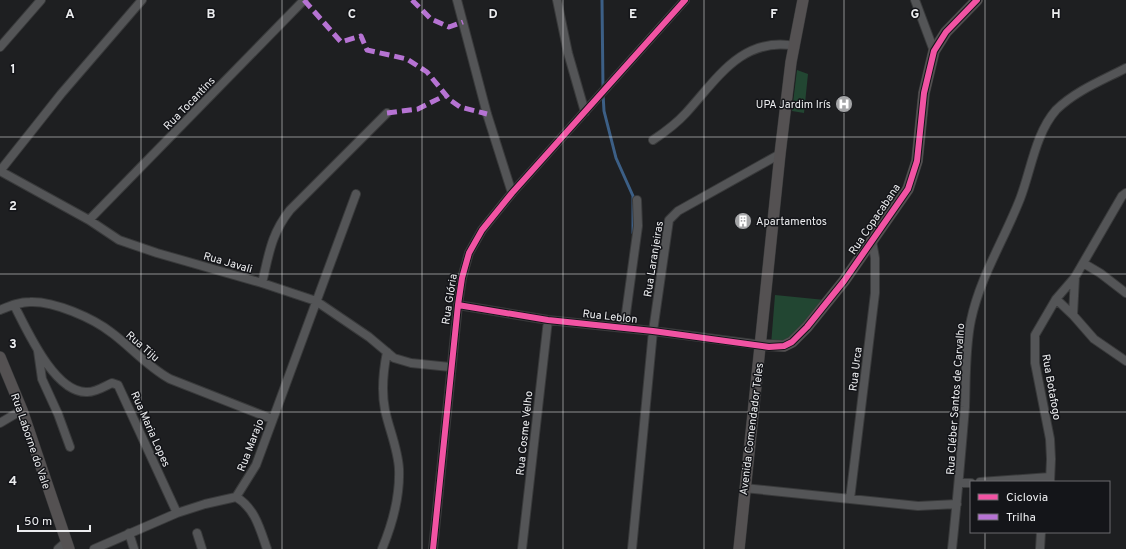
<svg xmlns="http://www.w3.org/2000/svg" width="1126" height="549" font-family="Overpass,sans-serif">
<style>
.green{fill:#224632}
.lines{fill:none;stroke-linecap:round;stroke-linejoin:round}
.stream{stroke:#3c5f86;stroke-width:3}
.street-casing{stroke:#393a3b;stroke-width:10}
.secondary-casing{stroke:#393a3b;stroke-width:12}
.street{stroke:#545557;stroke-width:8}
.secondary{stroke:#545152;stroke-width:11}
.quiet{stroke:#b673d3;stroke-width:5;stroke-dasharray:10 5;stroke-linecap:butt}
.cycleway-casing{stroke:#141519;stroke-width:8}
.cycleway{stroke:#f153a3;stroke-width:6}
.grid{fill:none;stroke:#ecedef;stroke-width:1;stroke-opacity:0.55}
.labels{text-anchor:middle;stroke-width:3;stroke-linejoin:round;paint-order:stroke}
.street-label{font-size:11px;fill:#ecedef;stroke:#141519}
.poi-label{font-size:11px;fill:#ecedef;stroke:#141519;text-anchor:end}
.grid-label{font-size:13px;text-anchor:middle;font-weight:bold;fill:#ecedef;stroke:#141519;stroke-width:3;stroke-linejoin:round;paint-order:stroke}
</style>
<rect width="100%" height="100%" fill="#1e1f21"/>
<path class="green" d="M797,70L808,74L804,113L792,111Z
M775,295L825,300L789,340L771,345Z"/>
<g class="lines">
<path class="stream" d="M602,0L603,88
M603,94L604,111L616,158L633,196V233"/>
<g class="street-casing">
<path id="street" d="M457,0L487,114L512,193
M557,0L568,53L585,112
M915,0L934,51
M0,47L41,0
M653,140C665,132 676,124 686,113C717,79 742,36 795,46
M0,171L89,220L119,240L157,253L262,283L316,301L369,337L394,358L411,363L450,367
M0,171L61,94L142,0
M89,220L304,0
M1083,263L1100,273L1126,293
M1075,277L1073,315L1094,339L1126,361
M262,283C269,254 271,234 290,210L387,113
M1056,299L1073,315
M14,305C27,330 54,392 86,392C95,393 105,386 112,383L118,385L177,513
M458,305L548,320L653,331L761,345
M0,310C10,306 19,302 30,302C54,301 93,318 112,333C132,348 148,367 170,379L272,419
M624,328L638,226L637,200
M38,351L42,379L58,414L70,447
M0,423L22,410
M980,482L1050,477
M1050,482L1051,459L1050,439L1035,363V335L1056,299L1075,277L1122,196L1126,193
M960,483H971
M744,488L918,506L957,504
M236,497C255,508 260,529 267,549
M850,499L875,293V258L872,241
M129,533L134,549
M197,533L202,549
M58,549L66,542
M94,549L177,513L205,504L236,497L256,465L356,194
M382,549C392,525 400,495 399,469C398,449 389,429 385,410C381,390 383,372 387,352
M433,549L458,305L462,278L469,253L482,230L512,193L685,0
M522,549L548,320
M632,549L653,331L669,220L678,211L780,154
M952,549C957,502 961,455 965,407C966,379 965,348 971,320C980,277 1004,240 1020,199C1031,171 1035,134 1056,110C1075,91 1103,80 1126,68
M1040,549L1041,532"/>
</g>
<g class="secondary-casing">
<path id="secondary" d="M761,345L784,346L792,342L807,327L844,281L908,189L917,161L924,93L934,51L946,32L977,0
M0,357L22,410L69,549
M739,549L780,154L791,62L803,0"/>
</g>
<use href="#street" class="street"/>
<use href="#secondary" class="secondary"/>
<path class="quiet" d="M304,0L341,42L361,36L367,50L407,59L427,72L450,100L460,107L487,114
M412,0L431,19L449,27L463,22
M387,113L418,109L446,95"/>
<g class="cycleway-casing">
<path id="cycleway" d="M458,305L548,320L653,331L769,347L784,346L792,342L807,327L844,281L908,189L917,161L924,93L934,51L946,32L977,0
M433,549L458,305L462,278L469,253L482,230L512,193L685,0"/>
</g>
<use href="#cycleway" class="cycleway"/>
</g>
<path class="grid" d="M141,0V549M282,0V549M422,0V549M563,0V549M704,0V549M844,0V549M985,0V482M0,137H1126M0,274H1126M0,412H1126M985,532V549"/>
<defs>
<g id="hospital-disc" transform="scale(0.9)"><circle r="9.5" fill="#a4a5a7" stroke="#141519"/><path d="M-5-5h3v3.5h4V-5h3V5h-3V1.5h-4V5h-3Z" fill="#fff"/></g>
<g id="building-disc" transform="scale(0.9)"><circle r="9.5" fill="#a4a5a7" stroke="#141519"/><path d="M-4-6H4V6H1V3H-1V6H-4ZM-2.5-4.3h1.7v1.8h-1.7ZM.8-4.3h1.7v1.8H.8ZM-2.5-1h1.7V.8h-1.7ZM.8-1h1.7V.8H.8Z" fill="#fff"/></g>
</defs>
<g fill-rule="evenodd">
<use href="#hospital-disc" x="844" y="104"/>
<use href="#building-disc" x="743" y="221"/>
</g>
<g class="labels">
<g class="street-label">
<text transform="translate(189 103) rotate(-46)" y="4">Rua Tocantins</text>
<text transform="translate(874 219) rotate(-56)" y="4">Rua Copacabana</text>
<text transform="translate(653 259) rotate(-81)" y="4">Rua Laranjeiras</text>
<text transform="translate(228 262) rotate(16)" y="4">Rua Javali</text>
<text transform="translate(449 299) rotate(-81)" y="4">Rua Glória</text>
<text transform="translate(610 316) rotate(6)" y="4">Rua Leblon</text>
<text transform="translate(143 346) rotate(41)" y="4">Rua Tiju</text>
<text transform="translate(855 369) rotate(-83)" y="4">Rua Urca</text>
<text transform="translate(1052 387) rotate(80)" y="4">Rua Botafogo</text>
<text transform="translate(955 399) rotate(-86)" y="4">Rua Cléber Santos de Carvalho</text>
<text transform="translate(151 429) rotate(66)" y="4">Rua Maria Lopes</text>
<text transform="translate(751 429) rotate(-83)" y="4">Avenida Comendador Teles</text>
<text transform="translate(524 433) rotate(-84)" y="4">Rua Cosme Velho</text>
<text transform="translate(31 441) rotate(71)" y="4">Rua Laborne do Vale</text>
<text transform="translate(250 445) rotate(-69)" y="4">Rua Marajo</text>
</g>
<g class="poi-label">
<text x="831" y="108">UPA Jardim Irís</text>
<text x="756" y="225" text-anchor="start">Apartamentos</text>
</g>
</g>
<g class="grid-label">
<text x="70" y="18">A</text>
<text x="211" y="18">B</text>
<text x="352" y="18">C</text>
<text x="493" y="18">D</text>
<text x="633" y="18">E</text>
<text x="774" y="18">F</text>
<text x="915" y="18">G</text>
<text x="1056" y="18">H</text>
<text x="13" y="73">1</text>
<text x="13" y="210">2</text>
<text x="13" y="348">3</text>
<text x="13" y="485">4</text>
</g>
<rect x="970" y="481" width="140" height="52" fill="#141519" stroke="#6a6b6f"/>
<rect x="978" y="494" width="20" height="6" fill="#f153a3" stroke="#6a6b6f"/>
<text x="1006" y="501" font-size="12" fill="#ecedef">Ciclovia</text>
<rect x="978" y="514" width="20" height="6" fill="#b673d3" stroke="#6a6b6f"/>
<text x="1006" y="521" font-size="12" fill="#ecedef">Trilha</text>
<path d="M18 525v6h72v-6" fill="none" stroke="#ecedef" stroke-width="2"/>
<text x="24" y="525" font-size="12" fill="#ecedef" stroke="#141519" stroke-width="3" paint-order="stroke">50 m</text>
</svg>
